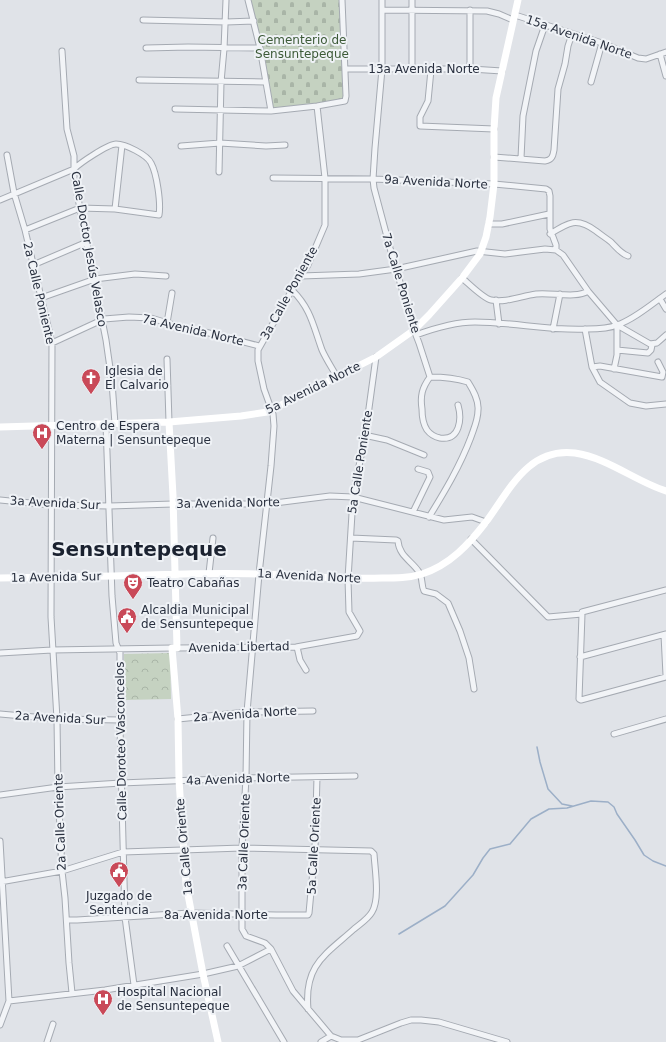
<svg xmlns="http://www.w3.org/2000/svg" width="666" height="1042" font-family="'DejaVu Sans',sans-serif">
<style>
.forest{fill:url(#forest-crowns)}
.cemetery{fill:url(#cemetery-stones)}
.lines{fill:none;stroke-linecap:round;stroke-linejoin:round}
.stream{stroke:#9cafc7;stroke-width:1.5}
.street-casing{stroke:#a5aab2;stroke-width:7}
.street{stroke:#f2f4f7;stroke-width:5}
.secondary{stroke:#fff;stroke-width:7}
.labels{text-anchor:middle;stroke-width:4;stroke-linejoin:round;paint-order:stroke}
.street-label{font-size:12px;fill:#29303f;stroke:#eff2f6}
.park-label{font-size:12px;fill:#3c5a37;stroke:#eff2f6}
.poi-label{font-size:12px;fill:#29303f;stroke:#eff2f6;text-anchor:start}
.town-label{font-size:20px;font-weight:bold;fill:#1b2230;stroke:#eff2f6}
</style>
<defs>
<pattern id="forest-crowns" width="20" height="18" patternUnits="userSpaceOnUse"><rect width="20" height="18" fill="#c5d2c1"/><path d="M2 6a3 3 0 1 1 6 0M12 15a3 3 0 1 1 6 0" fill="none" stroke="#a9b5a7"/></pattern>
<pattern id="cemetery-stones" width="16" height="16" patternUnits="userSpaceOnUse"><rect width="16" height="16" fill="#c5d2c1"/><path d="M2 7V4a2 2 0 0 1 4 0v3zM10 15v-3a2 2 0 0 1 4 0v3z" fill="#a9b5a7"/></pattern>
</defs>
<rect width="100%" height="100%" fill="#e0e3e8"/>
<path class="forest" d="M170,653L171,699L125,700L124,654Z"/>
<path class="cemetery" d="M248,0H341L346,99L272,110Z"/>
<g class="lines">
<path class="stream" d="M537,747L540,762L548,789L562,804L572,806
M399,934L445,906L473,875L483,858L490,849L510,844L531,819L549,809L567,808L591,801L608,802L614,807L617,814L635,840L644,855L653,861L666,866"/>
<g class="street-casing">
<path id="street" d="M248,0L260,48L271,111
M382,0V69L375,148L373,179L374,188L390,248L414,330L419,343L430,377C443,377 455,378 468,382C473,390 479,400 478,410C478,420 474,428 471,437C460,466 445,491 429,517
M382,10L487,11L499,14L513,20
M515,15L602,43L638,58L646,59L666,52
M143,20L226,22L254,21
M146,48L188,47L260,48
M62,51L67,129L74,156V178L106,340L112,382L115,424
M660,54L666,76
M345,69H471L502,71
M470,69V10
M412,70V0
M431,70L428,101L420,117V126L494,129
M139,80L265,82
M591,82L602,43
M317,106L325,178V225L308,265L292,290L258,350V361L264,389L273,414L274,426L271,466L259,574L247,712L246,778L242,848V929L246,936L265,943L271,949L293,991L331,1036L341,1040H358L401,1023L411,1020H421L439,1022L507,1042
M175,109L271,111L317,106L345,101L346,96L342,0
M181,146L220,143L266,146L285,145
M7,155L14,193L25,230L52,343L51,617L57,719L58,787L62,871L65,898L69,963L72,993
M494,157L545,161C552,160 553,156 554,150L558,89L565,64L568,46L572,34
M521,158L523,116L536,51L545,25
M219,172L221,82L224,49L226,0
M273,178L373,179L494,184L546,189L549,191L550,196V229L556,245V250
M0,200L74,169C80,163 108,144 116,144C126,144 147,155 151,163C157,174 161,203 159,215L115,209L80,208L25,230
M115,209L122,145
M489,224H502L549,214
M550,234C569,222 577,217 596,231C601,235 606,238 611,242C616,247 621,254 628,256
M33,265L87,242
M301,276L359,274L396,269L477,251L505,254L545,249L556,250L563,255L588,291L617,325L650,344L657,343L666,335
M462,278C468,283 484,299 491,300C506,303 521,296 536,294C551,292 576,299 588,291
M292,290C311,309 313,325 322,350C326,359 332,368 337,377
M41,298L95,279L135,274L166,276
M660,299L666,309
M496,300L499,324
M167,323L172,293
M553,329L560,294
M585,329L592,367L600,382L630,403L646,406L666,404
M416,335C435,328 455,322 475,322C513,322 550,331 587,329C597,329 608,329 617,325C633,320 652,304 666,294
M52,343L104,319L129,317L151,318L198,332H205L259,346
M617,350L648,353L651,350L652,345
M167,359L169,422
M592,367L600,366L662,377L663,372L658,362
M614,369L617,355V325
M430,377C422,388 420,396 422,409C422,416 423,424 427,430C430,434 435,437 440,438C460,441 462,419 458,405
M106,424L112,596L116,643L120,653V727L125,917L134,985
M364,435L387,440L424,455
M0,500L51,505L110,506L173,504H267L330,496L353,497L444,520L472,517L486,522
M413,512L430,477L428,472L418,469
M351,538L396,540L398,541C399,556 412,561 419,572C423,578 421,585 424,591L436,594L448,603L460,631L469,658L474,689
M471,539L548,617L582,614V612L666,590
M209,573L213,538
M582,614L579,699L581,700L666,677
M664,635L666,675
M297,647L300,660L306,670
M177,648L296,647L357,636L360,631L349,612L348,579L353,497L366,430L376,357
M0,653L52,650L172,648
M580,657L666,634
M0,714L57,719L120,720
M178,719L247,712L313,711
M614,734L666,719
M0,795L58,787L121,783L246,778L355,776
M0,841L9,1001L0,1025
M0,882L62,871L123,852L242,848L371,851L374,854C375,870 380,899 372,912C368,919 360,924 354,929C325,955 304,965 308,1009
M67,920H77L190,913L276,915H308L309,913L315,849L317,777
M227,946L284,1042
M9,1001L105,990L203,974L238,966L271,949
M47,1042L53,1024
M321,1042L331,1036"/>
</g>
<use href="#street" class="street"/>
<path class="secondary" d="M169,422L173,496L177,648H172L178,719L179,780L186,884L203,974L218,1042
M0,427L169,422L241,416L267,412L376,357L414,330L429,315L462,278L480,254L486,237L490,217L494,184V129L496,98L518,0
M0,578C38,577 75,577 113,576C162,575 210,572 259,574C300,575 341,580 382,578C396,578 409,578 422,574C450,565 469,544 486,522C509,491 528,447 575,453C608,458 635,481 666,491"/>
</g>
<defs>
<g id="church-pin" transform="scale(1)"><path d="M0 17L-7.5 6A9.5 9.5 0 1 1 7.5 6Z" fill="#c94958" stroke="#eff2f6"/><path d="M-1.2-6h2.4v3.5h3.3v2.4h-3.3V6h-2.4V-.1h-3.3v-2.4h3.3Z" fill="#fff"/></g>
<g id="hospital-pin" transform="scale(1)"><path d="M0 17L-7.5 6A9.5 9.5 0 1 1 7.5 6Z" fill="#c94958" stroke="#eff2f6"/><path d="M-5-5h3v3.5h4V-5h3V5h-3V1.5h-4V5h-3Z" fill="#fff"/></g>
<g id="theatre-pin" transform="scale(1)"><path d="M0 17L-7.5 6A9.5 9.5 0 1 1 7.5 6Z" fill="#c94958" stroke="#eff2f6"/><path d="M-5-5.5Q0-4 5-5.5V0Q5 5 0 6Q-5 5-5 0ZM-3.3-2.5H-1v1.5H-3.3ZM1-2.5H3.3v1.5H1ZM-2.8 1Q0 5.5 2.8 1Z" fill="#fff"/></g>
<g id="civic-pin" transform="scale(1)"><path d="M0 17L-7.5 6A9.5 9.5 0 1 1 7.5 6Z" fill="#c94958" stroke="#eff2f6"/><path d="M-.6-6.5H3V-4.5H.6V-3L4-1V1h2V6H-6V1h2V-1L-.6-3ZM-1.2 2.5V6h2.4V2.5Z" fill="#fff"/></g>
</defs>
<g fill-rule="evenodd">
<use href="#church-pin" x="91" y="378"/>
<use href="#hospital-pin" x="42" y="433"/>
<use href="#theatre-pin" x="133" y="583"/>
<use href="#civic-pin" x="127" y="617"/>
<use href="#civic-pin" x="119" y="871"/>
<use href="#hospital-pin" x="103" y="999"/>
</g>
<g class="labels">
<g class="street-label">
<text transform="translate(579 37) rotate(19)" y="4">15a Avenida Norte</text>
<text x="424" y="73">13a Avenida Norte</text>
<text transform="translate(436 182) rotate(3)" y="4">9a Avenida Norte</text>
<text transform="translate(89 249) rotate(80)" y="4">Calle Doctor Jesús Velasco</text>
<text transform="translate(401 283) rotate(73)" y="4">7a Calle Poniente</text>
<text transform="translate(39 293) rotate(77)" y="4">2a Calle Poniente</text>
<text transform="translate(289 293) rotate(-61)" y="4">3a Calle Poniente</text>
<text transform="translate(193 330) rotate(13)" y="4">7a Avenida Norte</text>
<text transform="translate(313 388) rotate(-26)" y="4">5a Avenida Norte</text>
<text transform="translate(360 462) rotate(-81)" y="4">5a Calle Poniente</text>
<text transform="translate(55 503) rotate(3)" y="4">3a Avenida Sur</text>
<text transform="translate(228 503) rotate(-1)" y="4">3a Avenida Norte</text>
<text transform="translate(309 576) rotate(3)" y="4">1a Avenida Norte</text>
<text transform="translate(56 577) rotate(-1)" y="4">1a Avenida Sur</text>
<text transform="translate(239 647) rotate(-1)" y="4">Avenida Libertad</text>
<text transform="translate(245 714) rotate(-4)" y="4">2a Avenida Norte</text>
<text transform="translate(60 718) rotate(3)" y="4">2a Avenida Sur</text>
<text transform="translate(121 741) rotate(-91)" y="4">Calle Doroteo Vasconcelos</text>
<text transform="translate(238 779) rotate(-2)" y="4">4a Avenida Norte</text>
<text transform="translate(60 822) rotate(-92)" y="4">2a Calle Oriente</text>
<text transform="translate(244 842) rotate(-88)" y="4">3a Calle Oriente</text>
<text transform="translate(314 846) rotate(-87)" y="4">5a Calle Oriente</text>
<text transform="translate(184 847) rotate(-95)" y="4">1a Calle Oriente</text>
<text x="216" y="919">8a Avenida Norte</text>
</g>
<g class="park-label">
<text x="302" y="44">Cementerio de<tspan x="302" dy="14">Sensuntepeque</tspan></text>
</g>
<g class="poi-label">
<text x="105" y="375">Iglesia de<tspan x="105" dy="14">El Calvario</tspan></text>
<text x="56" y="430">Centro de Espera<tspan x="56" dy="14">Materna | Sensuntepeque</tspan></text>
<text x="147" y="587">Teatro Cabañas</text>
<text x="141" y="614">Alcaldia Municipal<tspan x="141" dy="14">de Sensuntepeque</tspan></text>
<text x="119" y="900" text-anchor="middle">Juzgado de<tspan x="119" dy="14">Sentencia</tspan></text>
<text x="117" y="996">Hospital Nacional<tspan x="117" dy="14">de Sensuntepeque</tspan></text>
</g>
<g class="town-label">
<text x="139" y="556">Sensuntepeque</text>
</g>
</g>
</svg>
